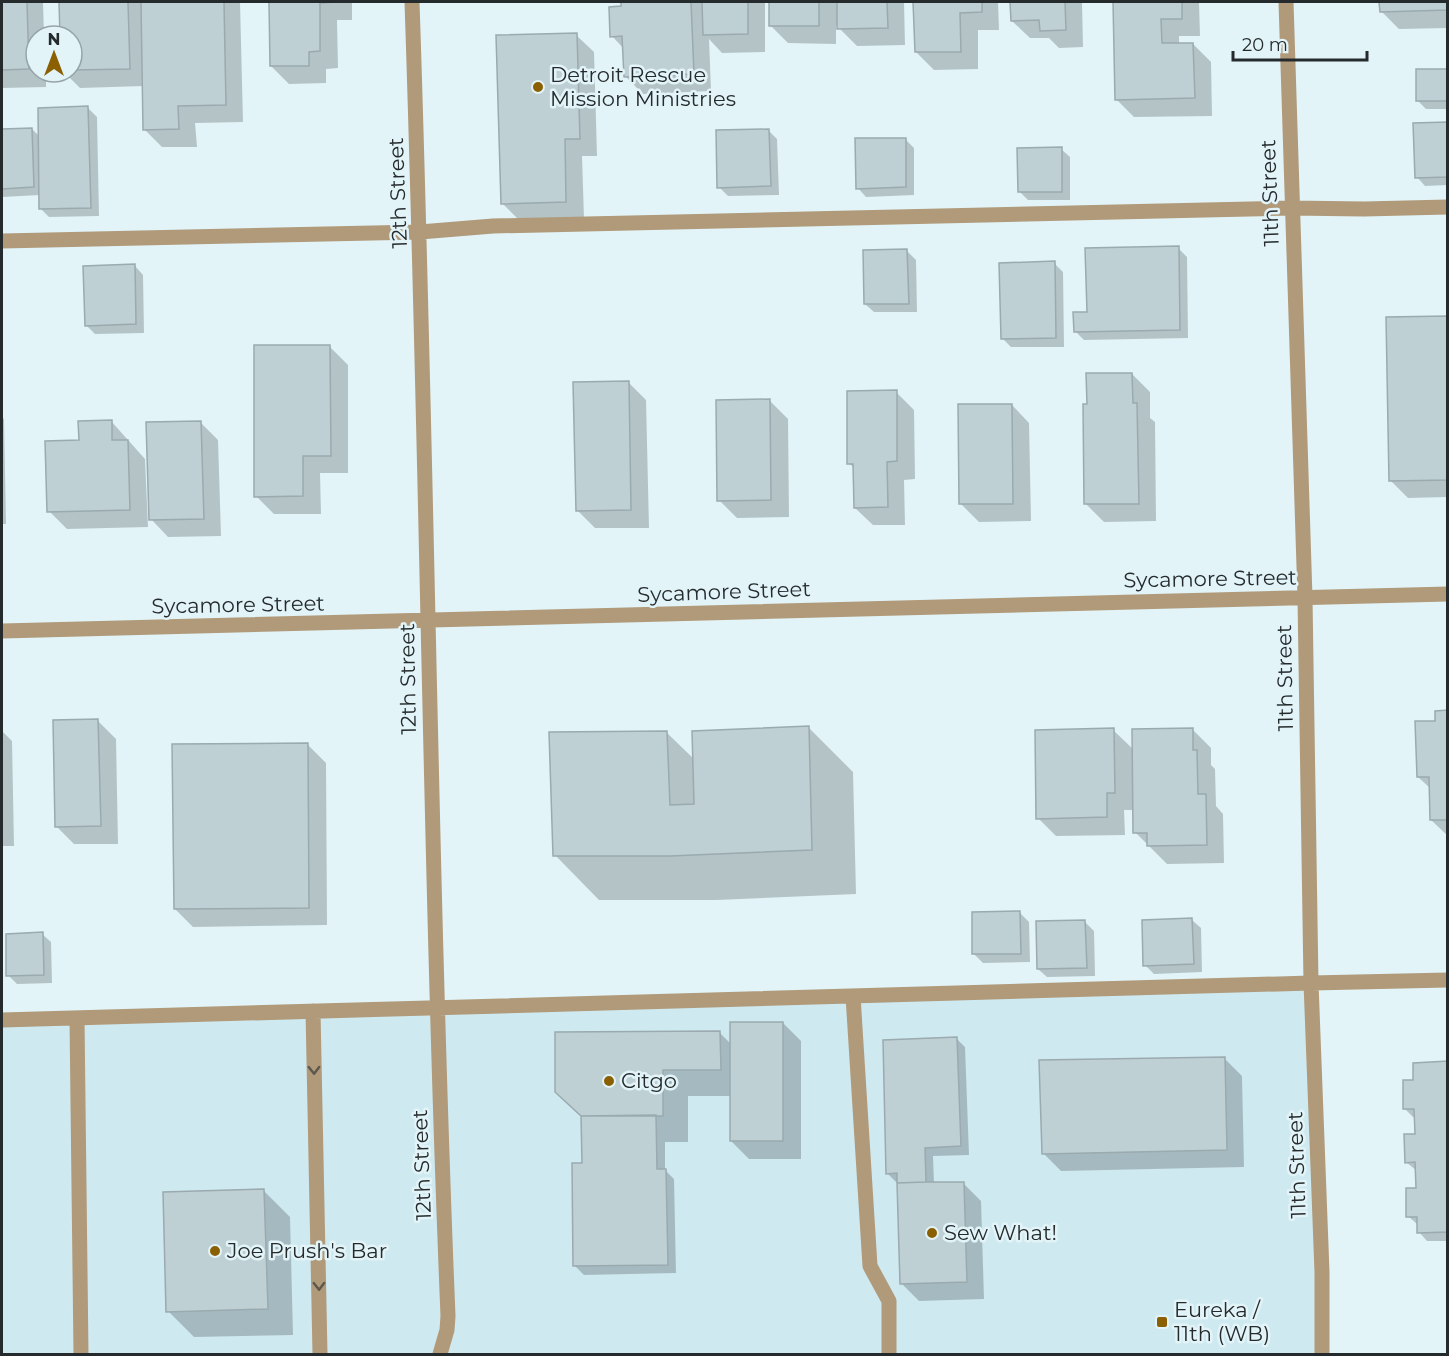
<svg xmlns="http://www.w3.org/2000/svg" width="1449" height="1356" font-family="Montserrat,sans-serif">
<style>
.built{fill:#cfe9f0}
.shadow{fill:#0003}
.building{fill:#bfd0d4;stroke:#9aaaaf;stroke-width:1.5}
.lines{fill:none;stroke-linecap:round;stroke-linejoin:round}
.minor{stroke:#b09a7a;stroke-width:15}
.oneway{stroke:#5d574c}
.poi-dot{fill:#8b6003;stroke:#e2f4f8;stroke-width:2}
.labels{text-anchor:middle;stroke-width:5;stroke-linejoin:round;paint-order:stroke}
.poi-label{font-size:21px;fill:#252b2d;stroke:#e2f4f8;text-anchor:start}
.street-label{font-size:21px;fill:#252b2d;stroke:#e2f4f8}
</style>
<rect width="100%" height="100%" fill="#e2f4f8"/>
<path class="built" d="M1311,983L1322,1354H2V1020Z"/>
<path class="shadow" d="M2,2H43L44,36H36V72H46V87L2,88Z
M61,2H240L243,122L195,123L197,147H162L144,129V86L80,88L64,72H72V36H62Z
M270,2H352V20H337L338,68L326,69V83L289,84L271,66Z
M623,2H765V52L722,53L709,39L711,91L643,94L625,76L624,49L612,36L623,8Z
M771,2H904L905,45L857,46L836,25V44L788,43L770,25Z
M915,2H998L999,30H978V69L934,70L916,52Z
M1012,2H1082L1083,47L1059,48L1049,38H1030L1012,21Z
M1114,2H1199L1200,36H1179V44H1193L1211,62L1212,116L1134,117L1116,99Z
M1381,2H1448V28L1399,29L1381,11Z
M576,35L594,52L597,156H582L584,219L521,222L503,204Z
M1448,70V109H1426L1418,101Z
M88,108L97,117L99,216L49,217L40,208V195L2,197V131L32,129L40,137Z
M1448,123V185L1425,186L1417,177Z
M768,130L777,139L779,195L728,196L719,187Z
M905,139L914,148V195L866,197L858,188Z
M1061,149L1070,157V200H1028L1019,191Z
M1178,248L1187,257L1188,338L1084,340L1075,331Z
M907,251L916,260L917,312H874L865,304Z
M1054,263L1063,272L1064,347H1011L1003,339Z
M135,266L143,275L144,333L95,334L86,325Z
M1448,317V497L1408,498L1390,480Z
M330,347L348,365V473H320L321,514H274L256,496Z
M1132,374L1150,392V418L1155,422L1156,521L1104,522L1086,504Z
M628,382L646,400L649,528H595L577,510Z
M896,392L914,410L915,479L904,480L905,525H873L855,508V469L849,463Z
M770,401L788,419L789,517L737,518L719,500Z
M1012,405L1029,423L1031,521L979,522L961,504Z
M2,417L4,419L6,524H2Z
M111,421L145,459L148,527L67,529L49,511L81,441Z
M200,422L218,440L221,536L168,537L151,519Z
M1448,712V836L1431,820V789L1418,777L1436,722Z
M98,721L116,739L118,844H74L56,826Z
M809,728L853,772L856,894L716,900H599L555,855L666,732L695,760Z
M1113,730L1134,750L1193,730L1211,748V765L1215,769L1216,806L1223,814L1224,863L1167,864L1135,832V810H1124L1125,835L1056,836L1038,818Z
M2,731L12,741L14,846H2Z
M308,745L326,763L327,925L193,927L175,909Z
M1020,913L1029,922L1030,962L983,963L974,954Z
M1192,920L1201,928L1202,972L1154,974L1145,965Z
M1085,922L1094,931L1095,976L1047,977L1038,969Z
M42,934L51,942L52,983L17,984L8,975Z
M783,1023L801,1041V1159H749L731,1141V1096H688V1142H665V1170L674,1179L676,1273L584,1275L575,1266L583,1164L582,1117L719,1032L731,1044Z
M956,1038L965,1047L969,1155L933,1156L934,1184L963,1183L981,1201L984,1299L919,1301L901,1283L898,1182H896L887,1173Z
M1224,1058L1242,1076L1244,1167L1061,1171L1043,1153Z
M1448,1063V1241H1427L1419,1232L1418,1225L1408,1216L1418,1189L1417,1171L1406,1162L1417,1135L1416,1117H1413L1404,1108L1415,1081Z
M264,1191L290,1217L293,1335L194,1337L168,1311Z"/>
<path class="building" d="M2,2H27L29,69L2,70Z
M59,2H128L130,69L72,70V36H60Z
M141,2H224L226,105L178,106L179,129L143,130Z
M269,2H335L320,3V51L309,52V66H270Z
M621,2H691L694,74L624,77L622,36L610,37L609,7L621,6Z
M702,2H748V34L703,35Z
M769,2H819V26H769Z
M837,2H887L888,28L837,29Z
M913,2H982V12L960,13L961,52H915Z
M1010,2H1065L1066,30L1040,31L1039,20L1011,21Z
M1113,2H1182V19H1161L1162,43H1193L1195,98L1115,100Z
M1379,2H1448V10L1380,12Z
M577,33L580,139H565L566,202L501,204L496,35Z
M1416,69H1448V101H1416Z
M88,106L91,208L39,209L38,108Z
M1448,122V177L1415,178L1413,123Z
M32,128L34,187L2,189V129Z
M769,129L771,186L717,188L716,130Z
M855,138H906V187L856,189Z
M1062,147V192H1018L1017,148Z
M1179,246L1180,330L1074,332L1073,312H1087L1085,248Z
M907,249L909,304H864L863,250Z
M1055,261L1056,338L1001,339L999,263Z
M135,264L136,324L85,326L83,266Z
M1448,316V480L1389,481L1386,317Z
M254,345H330L331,456H303V496L254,497Z
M1086,373H1132L1133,403H1137L1139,504H1084L1083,404H1087Z
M629,381L631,510L576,511L573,382Z
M897,390V461L887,462L888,507L854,508L853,464H847V391Z
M770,399L771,500L717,501L716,400Z
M958,404H1012L1013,504H959Z
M112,420V440H128L130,510L47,512L45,441L79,440L78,421Z
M201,421L204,519L149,520L146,422Z
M1448,710V820H1430L1429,777H1417L1415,721H1435V711Z
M98,719L101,826L55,827L53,720Z
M809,726L812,850L670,856H553L549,732L667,731L670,805L694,804L692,731Z
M1114,728L1115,793H1107V817L1036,819L1035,730Z
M1193,728V750H1197L1198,794H1206L1207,845L1147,846V833H1133L1132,729Z
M308,743L309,908L174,909L172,744Z
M1020,911L1021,954H972V912Z
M1192,918L1194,964L1143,966L1142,920Z
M1085,920L1087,968L1037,969L1036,921Z
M43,932L44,975L6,976V934Z
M730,1022H783V1141H730Z
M720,1031L721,1070H663V1116H581L555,1092V1032Z
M957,1037L961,1146L925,1148L926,1182L897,1183V1173L886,1174L883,1040Z
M1225,1057L1227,1150L1042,1154L1039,1060Z
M1448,1061V1232L1417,1233V1217H1406V1188H1416L1415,1162L1405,1163L1404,1134H1415L1414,1109H1403V1080H1413V1063Z
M656,1115L657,1169H666L668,1265L573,1266L572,1163H582L581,1116Z
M926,1182H964L967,1282L900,1284L897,1183Z
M264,1189L268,1309L166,1312L163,1192Z"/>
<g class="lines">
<path class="minor" d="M412,2C427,440 430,878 448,1316L447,1330L440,1354
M1286,2L1305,598L1311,983L1322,1272V1354
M2,241L420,232L493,226L1291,208L1364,209L1448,207
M2,631L1448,594
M853,996L870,1266L889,1301V1354
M313,1011L320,1354
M77,1018L81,1354
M2,1020L1311,983L1448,980"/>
</g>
<defs><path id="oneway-chevron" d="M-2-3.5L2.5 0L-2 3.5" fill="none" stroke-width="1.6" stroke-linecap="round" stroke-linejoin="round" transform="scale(1.5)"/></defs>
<g class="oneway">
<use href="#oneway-chevron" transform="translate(314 1070) rotate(89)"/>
<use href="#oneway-chevron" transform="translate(319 1286) rotate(89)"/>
</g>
<g class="poi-dot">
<circle cx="538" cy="87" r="6"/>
<circle cx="609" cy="1081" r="6"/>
<circle cx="932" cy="1233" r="6"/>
<circle cx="215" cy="1251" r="6"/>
<rect x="1156" y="1316" width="12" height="12" rx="3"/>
</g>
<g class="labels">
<g class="poi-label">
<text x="550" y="82">Detroit Rescue<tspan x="550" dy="24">Mission Ministries</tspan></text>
<text x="621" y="1088">Citgo</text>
<text x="944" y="1240">Sew What!</text>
<text x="227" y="1258">Joe Prush's Bar</text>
<text x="1174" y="1317">Eureka /<tspan x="1174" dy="24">11th (WB)</tspan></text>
</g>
<g class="street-label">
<text transform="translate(398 193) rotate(-92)" y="7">12th Street</text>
<text transform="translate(1270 193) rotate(-92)" y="7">11th Street</text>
<text transform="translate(1210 579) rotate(-1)" y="7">Sycamore Street</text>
<text transform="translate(724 592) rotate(-2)" y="7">Sycamore Street</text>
<text transform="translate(238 605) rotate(-1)" y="7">Sycamore Street</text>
<text transform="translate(1285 678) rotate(-91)" y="7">11th Street</text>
<text transform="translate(408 679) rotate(-91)" y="7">12th Street</text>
<text transform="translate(422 1165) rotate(-92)" y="7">12th Street</text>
<text transform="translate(1297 1165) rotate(-92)" y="7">11th Street</text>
</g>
</g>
<rect width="1449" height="1356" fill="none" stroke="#252b2d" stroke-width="6"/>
<g transform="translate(54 54)"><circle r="28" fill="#e2f4f8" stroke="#96a4a7" stroke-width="1.5"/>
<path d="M0-4.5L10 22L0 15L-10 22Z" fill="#8b6003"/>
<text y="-9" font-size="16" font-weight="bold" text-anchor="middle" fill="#252b2d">N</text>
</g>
<path d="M1233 51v9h134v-9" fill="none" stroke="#252b2d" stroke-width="3"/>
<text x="1242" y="51" font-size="18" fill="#252b2d" stroke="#e2f4f8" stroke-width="4.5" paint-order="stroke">20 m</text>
</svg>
